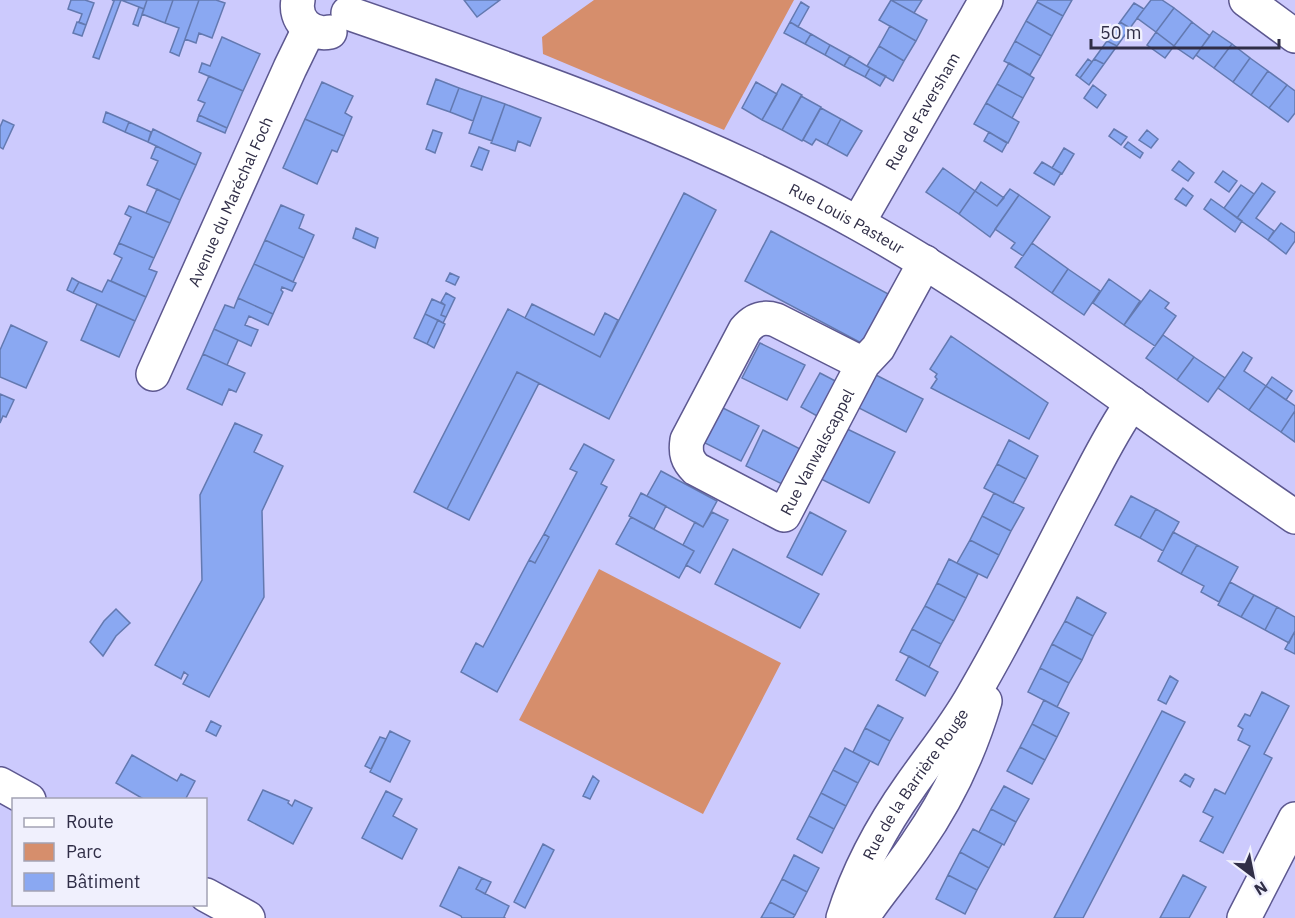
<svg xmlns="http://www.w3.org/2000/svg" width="1295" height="918" font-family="'IBM Plex Sans',sans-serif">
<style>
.green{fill:#d68e6c}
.building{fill:#8aa8f2;stroke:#6379b0;stroke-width:1.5}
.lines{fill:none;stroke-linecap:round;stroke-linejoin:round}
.minor-casing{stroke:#5d5890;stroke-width:36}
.minor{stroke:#fff;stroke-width:33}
.labels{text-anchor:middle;stroke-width:6;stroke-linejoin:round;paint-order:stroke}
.street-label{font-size:16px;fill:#302e47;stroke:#f0f0fd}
</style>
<rect width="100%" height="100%" fill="#cccafd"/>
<path class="green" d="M594,0H794L724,130L543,54L542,37Z
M599,569L781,663L703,814L519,720Z"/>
<path class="building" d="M71,0H85L94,3L86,25L79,22L82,14L68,9Z
M112,0H121L99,59L93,57L114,1Z
M121,0H147L144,9Z
M147,0H173L165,23L142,14Z
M173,0H199L179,56L170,52L179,28L165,23Z
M199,0H216L225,3L212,38L199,33L196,43L185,39Z
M464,0H500L477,17Z
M891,0L927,20L916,41L879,20Z
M891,0H922L914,13Z
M1038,0H1072L1063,16L1037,2Z
M1151,0H1162L1174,8L1156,32L1137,18Z
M801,2L809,7L798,27L790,22Z
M1037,2L1063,16L1052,36L1026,21Z
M1134,3L1144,9L1130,28L1120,22Z
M139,7L144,9L138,26L133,24Z
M1174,8L1192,22L1174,46L1156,32Z
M1026,21L1052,36L1041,56L1015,41Z
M77,22L86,25L82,36L73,33Z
M790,22L811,34L805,44L784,33Z
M1120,22L1130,28L1117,46L1107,41Z
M1192,22L1210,36L1193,59L1174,46Z
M890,26L916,41L904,61L879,46Z
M1213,31L1232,44L1214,68L1196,55Z
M1156,32L1174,46L1165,58L1147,45Z
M811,34L830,45L825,55L805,44Z
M222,37L260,54L243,91L199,72L202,63L210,66Z
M1015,41L1041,56L1030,75L1004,61Z
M1107,41L1117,46L1104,64L1094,59Z
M1232,44L1250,58L1233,82L1214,68Z
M830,45L850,56L844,66L825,55Z
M879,46L904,61L893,81L867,66Z
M850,56L870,68L865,77L844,66Z
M1250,58L1268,71L1251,95L1233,82Z
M1088,59L1092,62L1080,78L1076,75Z
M1094,59L1104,64L1089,85L1080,78Z
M1009,63L1034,78L1023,98L997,84Z
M870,68L886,76L880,86L865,77Z
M1268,71L1287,85L1269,108L1251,95Z
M209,76L243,91L227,128L199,115L205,103L198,100Z
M436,79L459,88L450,112L427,104Z
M322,82L353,96L345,113L352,117L344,136L305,119Z
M756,82L777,94L762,120L742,108Z
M782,84L802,95L782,130L762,120Z
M997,84L1023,98L1012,118L986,103Z
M1093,85L1106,95L1097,108L1084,98Z
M1287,85L1295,91V113L1288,122L1269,108Z
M459,88L482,96L473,121L450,112Z
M482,96L505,104L492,141L469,133Z
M801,96L821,107L802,141L782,130Z
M986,103L1019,122L1008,143L974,124Z
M505,104L541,118L530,146L518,141L515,151L491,143Z
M821,108L841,119L827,145L816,139L812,145L803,140Z
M106,112L129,122L125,132L103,122Z
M199,115L227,128L225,133L197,121Z
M305,119L344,136L337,152L332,150L317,184L283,168Z
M841,119L862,131L847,156L827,145Z
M3,120L14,125L3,149L0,147V127Z
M129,122L151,132L148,142L125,132Z
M153,129L201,153L196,165L148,142Z
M1114,129L1127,137L1121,145L1109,136Z
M433,130L442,133L435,153L426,149Z
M1147,130L1158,139L1151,148L1139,140Z
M989,132L1007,143L1002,152L984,141Z
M1128,142L1143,153L1140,158L1124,147Z
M156,146L196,165L180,200L147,185L158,161L151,158Z
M479,147L489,151L482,170L471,166Z
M1064,148L1074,154L1062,174L1052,168Z
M1179,161L1194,173L1188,181L1172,170Z
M1042,162L1061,173L1054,185L1034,173Z
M943,168L975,191L959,214L926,192Z
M1223,171L1237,181L1229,192L1215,182Z
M981,182L1004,198L997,206L975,191Z
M1262,183L1275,192L1256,218L1274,231L1268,240L1237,218Z
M1241,185L1254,194L1237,218L1224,208Z
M1183,188L1193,196L1186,206L1175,199Z
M157,189L180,200L170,223L146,213Z
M1010,189L1019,195L990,237L959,214L975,191L997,206Z
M684,193L716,210L609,419L517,372L447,509L414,492L508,309L600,357Z
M1019,195L1050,217L1023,256L1011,248L1015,243L995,229Z
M1211,199L1242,221L1235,232L1204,209Z
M281,205L304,215L299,228L314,235L304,258L265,240Z
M129,206L170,223L154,258L119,243L131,217L125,214Z
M1281,223L1295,233V241L1286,254L1268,240Z
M356,228L378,238L375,248L353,238Z
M771,231L892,296L865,345L745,281Z
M265,240L304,258L293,282L254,264Z
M119,243L154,258L149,269L157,272L146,297L111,281L122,258L114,254Z
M1032,243L1068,269L1052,293L1015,267Z
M254,264L296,283L292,291L282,287L281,290L283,292L273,314L238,298Z
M1068,269L1100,291L1084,315L1052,293Z
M450,273L459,277L455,285L446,281Z
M72,278L79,282L73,293L67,290Z
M1109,279L1140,301L1124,325L1093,303Z
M108,280L146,297L135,321L73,293L79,282L102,292Z
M1150,290L1169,303L1165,308L1176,316L1155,346L1124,325Z
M446,293L455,298L446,317L441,315L445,305L441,302Z
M238,298L273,314L268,325L249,316L245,325L258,330L251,346L214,329L225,305L234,308Z
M432,299L445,305L441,315L446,317L443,323L425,314Z
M97,304L135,321L119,357L81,340Z
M532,304L594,335L605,313L618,320L600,357L525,318Z
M425,314L438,320L427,344L414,338Z
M438,320L445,324L434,348L427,344Z
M11,325L47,342L26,388L0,377V350Z
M214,329L238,340L227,365L203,354Z
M1163,335L1194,357L1177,380L1146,358Z
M951,336L1048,403L1029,439L931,388L937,379L935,377L937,374L930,369Z
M760,343L805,365L787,400L742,378Z
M1243,352L1252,358L1244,371L1266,386L1249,410L1218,388Z
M203,354L245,373L236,392L229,389L222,405L187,389Z
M1194,357L1225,378L1208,402L1177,380Z
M517,372L539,383L469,520L447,509Z
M820,373L845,386L826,421L801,407Z
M874,374L923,399L906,432L857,407Z
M1272,377L1292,391L1286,400L1266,386Z
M1266,386L1295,406V411L1281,432L1249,410Z
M0,394L14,400L6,417L3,416L0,423Z
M715,404L759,426L741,461L697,439Z
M1295,411V442L1281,432Z
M235,423L262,435L254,452L283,466L262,511L264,597L209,697L183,684L188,675L184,672L181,679L155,665L202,580L200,495Z
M841,426L895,452L869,503L815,476Z
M763,430L808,453L790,488L746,466Z
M1009,440L1038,456L1026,479L997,464Z
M584,444L614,460L601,484L607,487L497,692L461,672L476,643L483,647L529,560L535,563L549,537L544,534L577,472L570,469Z
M997,464L1026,479L1013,503L984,488Z
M661,471L717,501L703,527L647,496Z
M641,493L666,506L654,529L629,516Z
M994,493L1024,508L1011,531L982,516Z
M1131,496L1156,509L1140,538L1115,525Z
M1156,509L1179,522L1163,551L1140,538Z
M712,512L728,520L700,573L686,565L694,551L683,545L695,522L703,527Z
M810,512L846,531L822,575L787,557Z
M982,516L1011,531L999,555L970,540Z
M631,517L694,551L679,578L616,544Z
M1173,532L1197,545L1181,574L1158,561Z
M544,534L549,537L535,563L529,560Z
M970,540L999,555L987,578L957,563Z
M1197,545L1238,567L1219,602L1201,592L1204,586L1181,574Z
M733,549L819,594L800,628L715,584Z
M949,559L978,574L966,598L937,583Z
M1230,582L1254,595L1241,617L1218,605Z
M937,583L966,598L954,621L925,606Z
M1254,595L1277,607L1265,630L1241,617Z
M1077,597L1106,613L1093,636L1065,621Z
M925,606L954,621L941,644L912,629Z
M1277,607L1295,617V631L1289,643L1265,630Z
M116,609L130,623L116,636L103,656L90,642L104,621Z
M1065,621L1093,636L1082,660L1052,644Z
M912,629L941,644L929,667L900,652Z
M1295,631V654L1285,649Z
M1052,644L1082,660L1069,683L1040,668Z
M909,656L938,672L925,696L896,680Z
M1040,668L1069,683L1057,707L1028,692Z
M1170,676L1178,681L1166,704L1158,700Z
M1262,692L1289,706L1264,754L1272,758L1223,853L1200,841L1213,817L1203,812L1215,789L1225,794L1250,746L1238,740L1243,729L1238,726L1245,714L1250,716Z
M1044,700L1069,713L1057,737L1032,724Z
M878,705L903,718L890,741L865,728Z
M1162,711L1185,722L1083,918H1054Z
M211,721L221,726L216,736L206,731Z
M1032,724L1057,737L1045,760L1020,747Z
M865,728L890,741L878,765L853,752Z
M390,731L410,741L390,782L370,772Z
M380,737L386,739L371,769L365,766Z
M1020,747L1045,760L1032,784L1007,771Z
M845,748L870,761L858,783L833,770Z
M132,755L177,781L181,774L195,781L185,800H145L116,783Z
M833,770L858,783L846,806L821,793Z
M1185,774L1194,779L1190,787L1180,781Z
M593,776L599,781L590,799L583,796Z
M1004,786L1029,799L1016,822L991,809Z
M263,790L289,801L288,803L292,806L295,800L312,808L293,844L248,820Z
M386,791L402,799L393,816L417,829L402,859L362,838Z
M821,793L846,806L834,829L809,816Z
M991,809L1016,822L1004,845L979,832Z
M809,816L834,829L822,853L797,839Z
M973,829L1002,844L989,868L960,852Z
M543,844L554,850L525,908L514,902Z
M960,852L989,868L977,890L948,875Z
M794,855L819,868L807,892L782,879Z
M459,867L482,878L476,889L509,906L504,917L505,918H462L461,916L440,906Z
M948,875L977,890L965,914L936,899Z
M1183,875L1206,887L1189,918H1160Z
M482,878L491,882L485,894L476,889Z
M782,879L807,892L795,915L770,902Z
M770,902L795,915L793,918H761Z"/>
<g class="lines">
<g class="minor-casing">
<g id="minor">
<path d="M298,0C294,20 310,36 330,32"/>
<path d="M1246,0L1295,36"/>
<path id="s1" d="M348,13C522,73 698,134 859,224C954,277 1042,339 1130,402C1185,441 1240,479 1295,517"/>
<path id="s2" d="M858,223L986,0"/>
<path id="s3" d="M863,364L776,320C763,316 754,319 745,330L687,440C685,453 687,460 696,469L784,515L863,364L878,348L925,262"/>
<path id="s4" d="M153,374L290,68L309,29"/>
<path d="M0,784L29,800"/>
<path d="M206,895L248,918"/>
<path id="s5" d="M843,918C858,870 882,826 911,785C932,755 955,727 973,695C1010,632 1042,567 1076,502C1094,469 1110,434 1132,403"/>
<path d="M862,918C879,892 900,869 917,843C947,800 970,752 985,701"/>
<path d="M1244,918L1295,819"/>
</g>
</g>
<use href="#minor" class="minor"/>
</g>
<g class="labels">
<g class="street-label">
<text dy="6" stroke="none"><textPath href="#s2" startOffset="129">Rue de Faversham</textPath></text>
<text dy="6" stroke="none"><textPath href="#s4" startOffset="189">Avenue du Maréchal Foch</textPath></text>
<text dy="6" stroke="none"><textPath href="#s1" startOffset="540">Rue Louis Pasteur</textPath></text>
<text dy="6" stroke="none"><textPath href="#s3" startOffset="459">Rue Vanwalscappel</textPath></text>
<text dy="6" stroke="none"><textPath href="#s5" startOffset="153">Rue de la Barrière Rouge</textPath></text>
</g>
</g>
<rect x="12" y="798" width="195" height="108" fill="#f0f0fd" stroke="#a3a2b4" stroke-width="1.5"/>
<rect x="24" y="818" width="30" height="9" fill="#ffffff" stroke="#a3a2b4" stroke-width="1.5"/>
<text x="66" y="828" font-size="18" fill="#302e47">Route</text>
<rect x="24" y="843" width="30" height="18" fill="#d68e6c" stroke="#a3a2b4" stroke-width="1.5"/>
<text x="66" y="858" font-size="18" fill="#302e47">Parc</text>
<rect x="24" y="873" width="30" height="18" fill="#8aa8f2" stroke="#a3a2b4" stroke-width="1.5"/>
<text x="66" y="888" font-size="18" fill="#302e47">Bâtiment</text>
<g transform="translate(1253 876) rotate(148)" stroke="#f0f0fd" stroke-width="4.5" paint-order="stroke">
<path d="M0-4.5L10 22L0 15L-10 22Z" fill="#302e47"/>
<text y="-9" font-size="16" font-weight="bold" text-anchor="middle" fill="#302e47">N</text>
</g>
<path d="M1091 39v9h188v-9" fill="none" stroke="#302e47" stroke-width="3"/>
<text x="1100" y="39" font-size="18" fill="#302e47" stroke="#f0f0fd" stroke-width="4.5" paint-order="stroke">50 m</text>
</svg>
